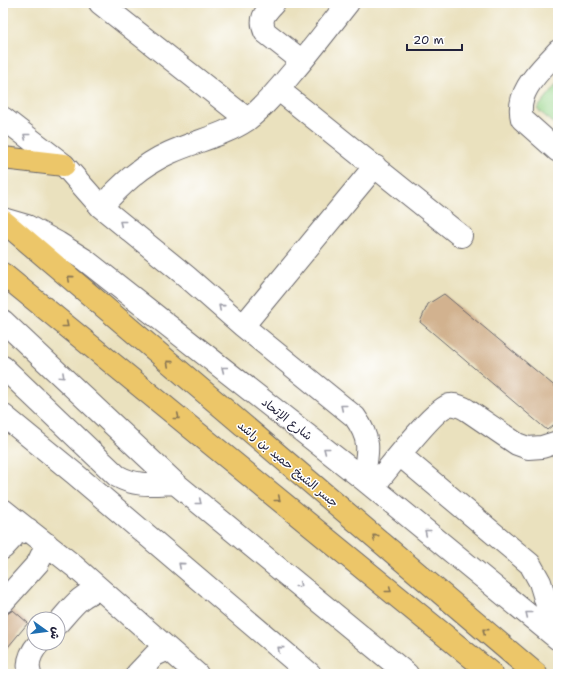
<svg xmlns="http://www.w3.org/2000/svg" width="561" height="677" font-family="'Shantell Sans','Playpen Sans Arabic',sans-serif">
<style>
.green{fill:#97d488;stroke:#5c7b62}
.building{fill:#d2b28f}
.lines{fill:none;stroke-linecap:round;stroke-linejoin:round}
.minor-casing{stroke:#686569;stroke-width:24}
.highway-casing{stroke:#686569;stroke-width:24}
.minor{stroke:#fff;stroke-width:22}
.highway{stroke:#ecc669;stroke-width:22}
.oneway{stroke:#9c9ca7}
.oneway2{stroke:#877452}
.labels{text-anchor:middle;stroke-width:3;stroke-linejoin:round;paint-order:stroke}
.street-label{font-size:12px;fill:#22223b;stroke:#fff}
</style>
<rect width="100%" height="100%" fill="#fff"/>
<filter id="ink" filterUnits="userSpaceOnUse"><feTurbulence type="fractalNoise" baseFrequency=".025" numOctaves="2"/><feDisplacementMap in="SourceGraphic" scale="8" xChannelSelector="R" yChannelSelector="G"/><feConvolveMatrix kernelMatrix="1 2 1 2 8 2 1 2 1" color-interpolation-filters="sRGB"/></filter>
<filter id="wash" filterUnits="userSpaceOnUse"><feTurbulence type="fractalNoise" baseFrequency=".012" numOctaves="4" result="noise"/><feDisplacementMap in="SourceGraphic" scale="16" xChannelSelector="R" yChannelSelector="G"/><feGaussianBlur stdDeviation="0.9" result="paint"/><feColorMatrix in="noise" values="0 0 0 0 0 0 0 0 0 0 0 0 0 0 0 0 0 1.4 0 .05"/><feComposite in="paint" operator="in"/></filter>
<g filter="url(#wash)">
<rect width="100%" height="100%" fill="#eae1be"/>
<path class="green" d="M558,83V127L537,109Z"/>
<g id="blocks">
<path class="building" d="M444,294L558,389V421L547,430L420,322L428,304Z
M13,610L28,623L3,653V614H7Z"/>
</g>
</g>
<g filter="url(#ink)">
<use href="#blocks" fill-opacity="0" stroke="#686569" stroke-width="1"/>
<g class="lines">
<g class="minor-casing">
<path id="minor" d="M100,3L247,119
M274,3C265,13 259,18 265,32L302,61
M558,51C541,70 515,91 522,119L558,151
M279,90L461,236
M3,118L64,165L101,207L186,276L243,326L355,417C372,441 368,452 363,479
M101,207C121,185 142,165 169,153C195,141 223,136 247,120C264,107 278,90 291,74C311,51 329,27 348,3
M3,219L27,226L58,243L85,260L363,479L558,639
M3,321L175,483L407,674
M243,326L375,166
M3,367L117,476C137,487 153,484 175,483
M3,415L75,474L310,674
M400,455L530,564L540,582L557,638
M373,487C385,473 435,407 450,405C456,404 462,407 467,410L517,444L528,448L542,447L558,442
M3,510L74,566L197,674
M3,548L16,534L28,529
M3,602L38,563L47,544
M58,623C70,610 82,592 100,590
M30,674C26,662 31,652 39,643
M137,674L155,655L168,649"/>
</g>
<g class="highway-casing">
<path id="highway" d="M3,158L64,165
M3,221L536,674
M3,274L492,674"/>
</g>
<use href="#minor" class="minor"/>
<use href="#highway" class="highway"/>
</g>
<defs><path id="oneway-chevron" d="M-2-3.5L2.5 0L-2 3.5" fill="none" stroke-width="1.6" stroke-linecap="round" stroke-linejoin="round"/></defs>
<g class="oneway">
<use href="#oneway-chevron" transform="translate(26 136) rotate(-142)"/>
<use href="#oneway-chevron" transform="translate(122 223) rotate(-142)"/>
<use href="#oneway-chevron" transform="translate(221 307) rotate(-139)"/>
<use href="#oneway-chevron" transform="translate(224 369) rotate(-142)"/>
<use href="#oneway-chevron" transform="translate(62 376) rotate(43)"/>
<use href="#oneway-chevron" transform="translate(343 407) rotate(-141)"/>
<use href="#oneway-chevron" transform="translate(326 450) rotate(-142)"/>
<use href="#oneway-chevron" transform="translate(199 502) rotate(39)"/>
<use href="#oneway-chevron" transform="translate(427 532) rotate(-141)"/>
<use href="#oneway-chevron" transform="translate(181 565) rotate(-139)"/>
<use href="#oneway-chevron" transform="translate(299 585) rotate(39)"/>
<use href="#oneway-chevron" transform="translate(528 614) rotate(-141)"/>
<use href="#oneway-chevron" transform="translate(280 649) rotate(-139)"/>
</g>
<g class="oneway2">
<use href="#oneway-chevron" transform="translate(70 278) rotate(-140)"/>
<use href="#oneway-chevron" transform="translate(66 325) rotate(39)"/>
<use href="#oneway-chevron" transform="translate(169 363) rotate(-140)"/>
<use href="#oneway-chevron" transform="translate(177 417) rotate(39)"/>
<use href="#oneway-chevron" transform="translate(278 499) rotate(39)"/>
<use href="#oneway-chevron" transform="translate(375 537) rotate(-140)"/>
<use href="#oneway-chevron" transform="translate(389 590) rotate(39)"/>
<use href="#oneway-chevron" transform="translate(485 631) rotate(-140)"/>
</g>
</g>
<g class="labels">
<g class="street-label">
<text transform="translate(287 419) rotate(38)" y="4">شارع الإتحاد</text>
<text transform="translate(288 464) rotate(40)" y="4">جسر الشيخ حميد بن راشد</text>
</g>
</g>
<rect width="561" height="677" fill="none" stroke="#fff" stroke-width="16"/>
<g transform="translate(46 631) rotate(104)"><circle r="19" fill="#ffffff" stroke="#a7a7b1"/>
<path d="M0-3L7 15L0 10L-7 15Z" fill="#1f6fb2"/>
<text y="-6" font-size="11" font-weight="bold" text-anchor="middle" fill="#22223b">ش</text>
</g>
<path d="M407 44v6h55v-6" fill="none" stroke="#22223b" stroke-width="2"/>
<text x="413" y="44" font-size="12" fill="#22223b" stroke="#ffffff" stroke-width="3" paint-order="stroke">20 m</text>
</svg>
